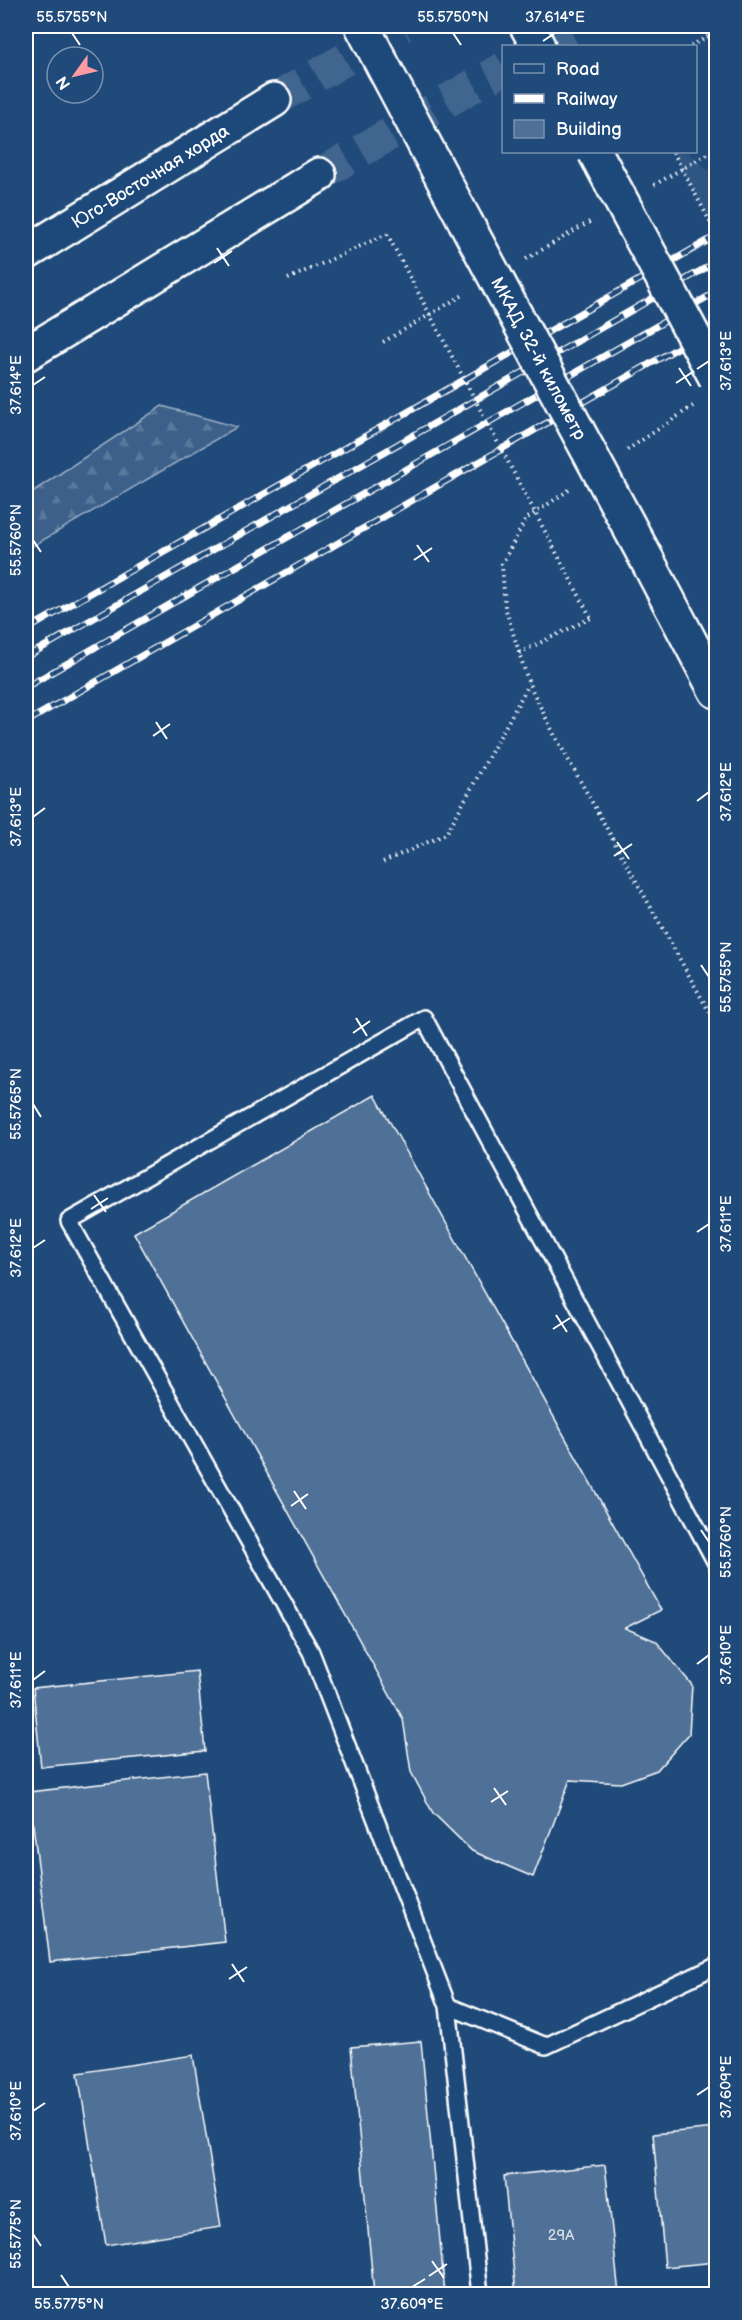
<svg xmlns="http://www.w3.org/2000/svg" width="742" height="2320" font-family="'Balsamiq Sans',sans-serif">
<style>
.built{fill:#2e5683}
.forest{fill:url(#forest-firs);stroke:#9eb0c5;stroke-width:1.5}
.building{fill:#507197;stroke:#fff;stroke-width:1.5}
.lines{fill:none;stroke-linecap:round;stroke-linejoin:round}
.primary-tunnel{stroke:#41658e;stroke-width:33;stroke-dasharray:33 16;stroke-linecap:butt}
.service-casing{stroke:#fff;stroke-width:20}
.primary-casing{stroke:#fff;stroke-width:38}
.trunk-casing{stroke:#fff;stroke-width:38}
.path{stroke:#fff;stroke-width:4;stroke-dasharray:1.5 4.5;stroke-linecap:butt}
.service{stroke:#1f4a7a;stroke-width:15}
.primary{stroke:#1f4a7a;stroke-width:33}
.trunk{stroke:#1f4a7a;stroke-width:33}
.rail-casing{stroke:#fff;stroke-width:7}
.rail{stroke:#1f4a7a;stroke-width:4.5;stroke-dasharray:14;stroke-linecap:butt}
.trunk-bridge-casing{stroke:#fff;stroke-width:38;stroke-linecap:butt}
.path-bridge{stroke:#fff;stroke-width:4;stroke-dasharray:1.5 4.5;stroke-linecap:butt}
.trunk-bridge{stroke:#1f4a7a;stroke-width:33}
.ticks{fill:none;stroke:#fff;stroke-width:2}
.labels{text-anchor:middle;stroke-width:4.5;stroke-linejoin:round;paint-order:stroke}
.number-label{font-size:15px;fill:#d3dce5}
.street-label{font-size:18px;fill:#fff;stroke:#1f4a7a}
.neatline{fill:none;stroke:#fff;stroke-width:2}
.ticks-label{font-size:15px;text-anchor:middle;fill:#fff}
</style>
<defs>
<pattern id="forest-firs" width="22" height="20" patternUnits="userSpaceOnUse" patternTransform="scale(1.5)"><rect width="22" height="20" fill="#3c618b"/><path d="M5 1l3.5 6h-7zM16 11l3.5 6h-7z" fill="#59799c"/></pattern>
</defs>
<rect width="100%" height="100%" fill="#1f4a7a"/>
<filter id="ink" filterUnits="userSpaceOnUse"><feTurbulence type="fractalNoise" baseFrequency=".0167" numOctaves="2"/><feDisplacementMap in="SourceGraphic" scale="12" xChannelSelector="R" yChannelSelector="G"/><feConvolveMatrix kernelMatrix="1 2 1 2 8 2 1 2 1" color-interpolation-filters="sRGB"/></filter>
<g filter="url(#ink)">
<path class="built" d="M673,152H688L707,170L716,169V233Z"/>
<path class="forest" d="M162,406L237,427L26,550V496Z"/>
<path class="building" d="M375,1095L661,1610L625,1628L656,1641L692,1685L689,1734L657,1770L621,1783L570,1780L533,1877L472,1851L433,1813L411,1772L403,1719L134,1233Z
M197,1671L205,1751L41,1767L33,1688Z
M205,1772L225,1942L50,1962L29,1792Z
M421,2041L445,2294H374L351,2047Z
M193,2055L221,2227L106,2245L78,2073Z
M716,2128V2262L665,2267L653,2134Z
M605,2165L619,2294H516L504,2176Z"/>
<g class="lines">
<path class="primary-tunnel" d="M541,46L577,26
M274,100L403,26
M319,175L504,68"/>
<g class="service-casing">
<path id="service" d="M716,1563L424,1018L69,1221L311,1652L448,2006L546,2046L716,1966
M448,2006L480,2294"/>
</g>
<g class="primary-casing">
<g id="primary">
<path id="s1" d="M26,253L274,100"/>
<path d="M26,354L319,175"/>
</g>
</g>
<g class="trunk-casing">
<path id="trunk" d="M362,26L465,221
M527,26L538,46
M646,558L716,691"/>
</g>
<path class="path" d="M691,46L716,32
M654,185L716,149
M526,259L593,220
M288,279L387,234
M383,342L465,294
M627,450L693,406
M569,490L526,519L502,564L505,607L529,684L554,734L716,1024
M519,653L591,618
M383,862L446,834L529,684"/>
<use href="#service" class="service"/>
<use href="#primary" class="primary"/>
<use href="#trunk" class="trunk"/>
<g class="rail-casing">
<path id="rail" d="M26,630L716,236
M26,657L716,262
M26,687L716,292
M26,722L716,326"/>
</g>
<use href="#rail" class="rail"/>
<g class="trunk-bridge-casing">
<g id="trunk-bridge">
<path d="M595,152L716,378"/>
<path id="s2" d="M465,221L646,558"/>
</g>
</g>
<path class="path-bridge" d="M673,152L716,233
M387,234L591,618"/>
<use href="#trunk-bridge" class="trunk-bridge"/>
</g>
</g>
<path class="ticks" d="M72,33L80,45M453,33L461,45M543,41L555,33M217,248L229,266M214,263L232,251M679,368L691,386M697,369L709,361M676,383L694,371M33,385L45,377M33,540L41,552M417,545L429,562M414,560L432,548M156,722L167,739M153,736L170,724M697,801L709,792M33,817L45,808M617,842L629,859M614,856L632,844M701,965L709,977M356,1018L367,1036M353,1033L370,1021M33,1104L41,1117M94,1195L106,1212M91,1209L108,1198M697,1232L709,1224M33,1248L45,1240M556,1315L567,1332M553,1329L570,1318M294,1491L306,1509M291,1506L308,1494M701,1530L709,1542M697,1664L709,1655M33,1680L45,1671M494,1788L506,1805M491,1802L508,1791M232,1964L244,1982M229,1979L247,1967M697,2095L709,2087M33,2111L45,2103M33,2234L41,2246M432,2261L444,2278M61,2275L69,2287M429,2276L447,2264M412,2287L425,2279"/>
<g class="labels">
<g class="number-label">
<text x="561" y="2240">29А</text>
</g>
<g class="street-label">
<text dy="6" stroke="none"><textPath href="#s1" startOffset="146">Юго-Восточная хорда</textPath></text>
<text dy="6" stroke="none"><textPath href="#s2" startOffset="156">МКАД, 32-й километр</textPath></text>
</g>
</g>
<rect width="742" height="2320" fill="none" stroke="#1f4a7a" stroke-width="66"/>
<rect x="502" y="45" width="195" height="108" fill="#1f4a7a" stroke="#7992af" stroke-width="1.5"/>
<rect x="514" y="64" width="30" height="9" fill="#1f4a7a" stroke="#7992af" stroke-width="1.5"/>
<text x="556" y="75" font-size="18" fill="#ffffff">Road</text>
<rect x="514" y="94" width="30" height="9" fill="#ffffff" stroke="#7992af" stroke-width="1.5"/>
<text x="556" y="105" font-size="18" fill="#ffffff">Railway</text>
<rect x="514" y="120" width="30" height="18" fill="#507197" stroke="#7992af" stroke-width="1.5"/>
<text x="556" y="135" font-size="18" fill="#ffffff">Building</text>
<g transform="translate(75 75) rotate(236)"><circle r="28" fill="#1f4a7a" stroke="#7992af" stroke-width="1.5"/>
<path d="M0-4.5L10 22L0 15L-10 22Z" fill="#ff9aa2"/>
<text y="-9" font-size="16" font-weight="bold" text-anchor="middle" fill="#ffffff">N</text>
</g>
<rect x="33" y="33" width="676" height="2254" class="neatline"/>
<g class="ticks-label">
<text x="72" y="22">55.5755°N</text>
<text x="453" y="22">55.5750°N</text>
<text x="555" y="22">37.614°E</text>
<text transform="translate(726 361) rotate(-90)" y="5">37.613°E</text>
<text transform="translate(16 385) rotate(-90)" y="5">37.614°E</text>
<text transform="translate(16 540) rotate(-90)" y="5">55.5760°N</text>
<text transform="translate(726 792) rotate(-90)" y="5">37.612°E</text>
<text transform="translate(16 817) rotate(-90)" y="5">37.613°E</text>
<text transform="translate(726 977) rotate(-90)" y="5">55.5755°N</text>
<text transform="translate(16 1104) rotate(-90)" y="5">55.5765°N</text>
<text transform="translate(726 1224) rotate(-90)" y="5">37.611°E</text>
<text transform="translate(16 1248) rotate(-90)" y="5">37.612°E</text>
<text transform="translate(726 1542) rotate(-90)" y="5">55.5760°N</text>
<text transform="translate(726 1655) rotate(-90)" y="5">37.610°E</text>
<text transform="translate(16 1680) rotate(-90)" y="5">37.611°E</text>
<text transform="translate(726 2087) rotate(-90)" y="5">37.609°E</text>
<text transform="translate(16 2111) rotate(-90)" y="5">37.610°E</text>
<text transform="translate(16 2234) rotate(-90)" y="5">55.5775°N</text>
<text x="69" y="2309">55.5775°N</text>
<text x="412" y="2309">37.609°E</text>
</g>
</svg>
